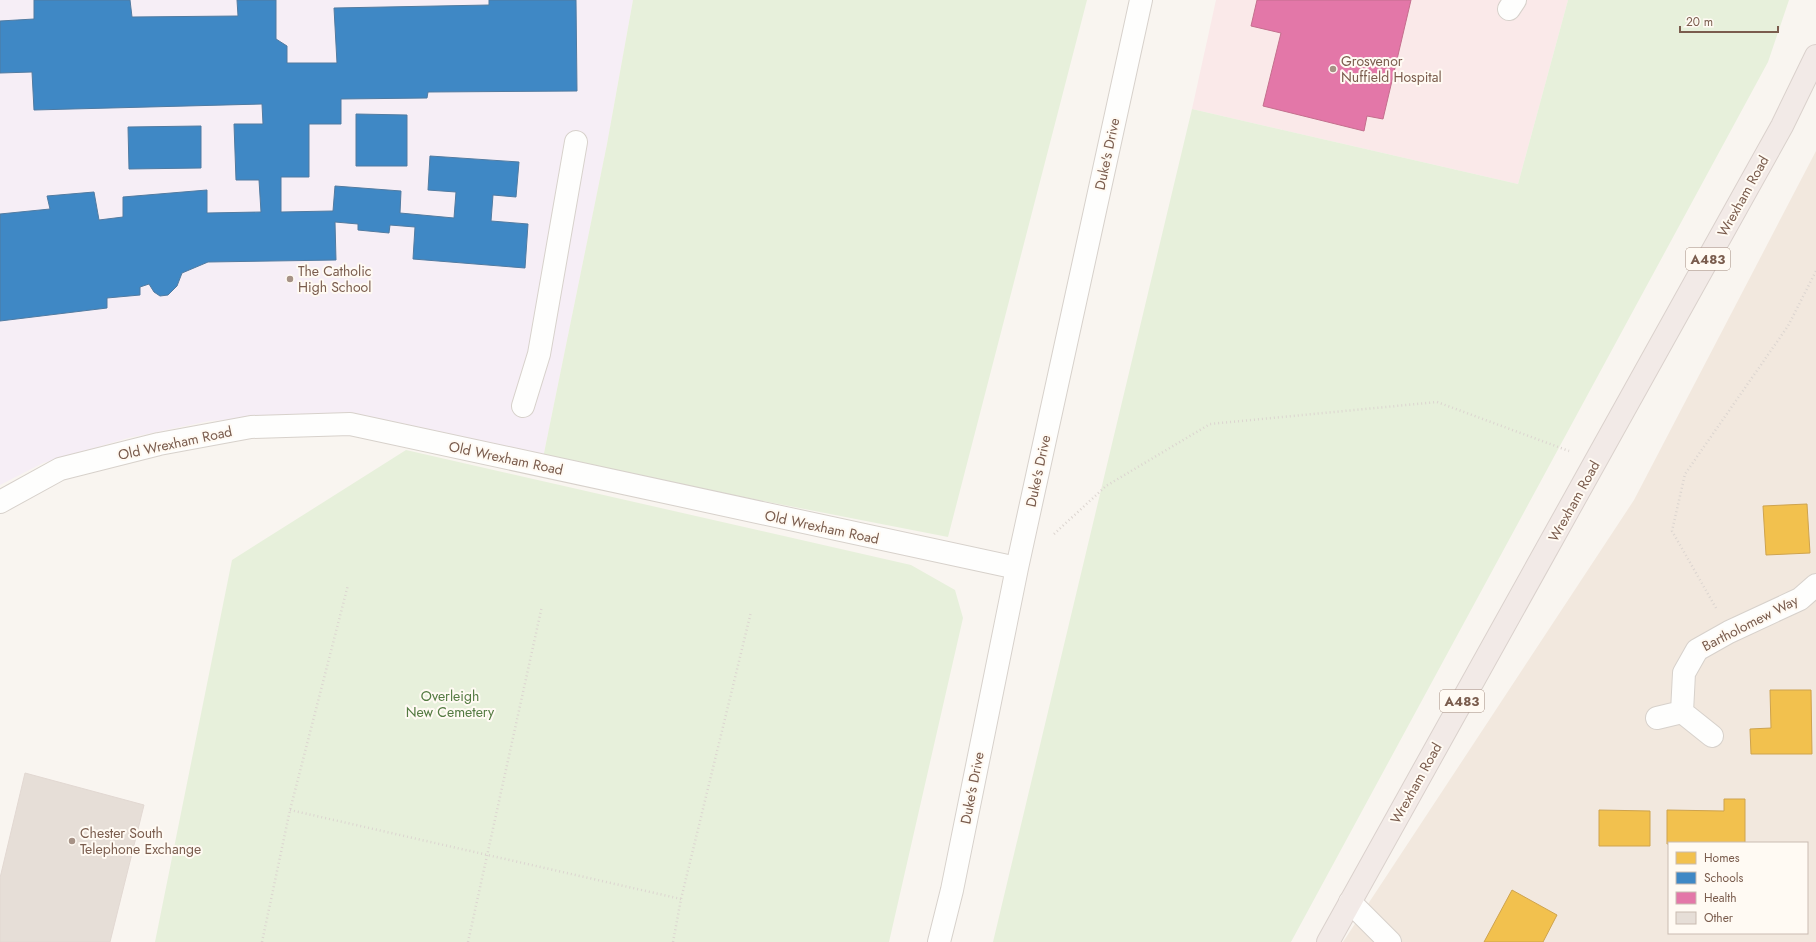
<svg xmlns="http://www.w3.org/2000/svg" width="1816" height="942" font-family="Jost,sans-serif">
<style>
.residential{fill:#f2e8de;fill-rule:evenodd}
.education{fill:#f6eef6}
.medical{fill:#fae9e9}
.green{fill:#e7f0db}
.homes{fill:#f2c14e;stroke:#cea34e}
.schools{fill:#3f88c5;stroke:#517ba1}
.health{fill:#e377a8;stroke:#c46f8d}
.building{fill:#e6ded7;stroke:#e2d8d2}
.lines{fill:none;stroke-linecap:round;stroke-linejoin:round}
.minor-casing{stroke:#d7d1cb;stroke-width:24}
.highway-casing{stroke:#dad1cc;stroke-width:24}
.path{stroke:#dcd5d0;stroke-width:2.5;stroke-dasharray:1 3;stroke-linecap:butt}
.minor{stroke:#fefefd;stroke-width:22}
.highway{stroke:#f2eae7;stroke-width:22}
.poi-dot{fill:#a69286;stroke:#fffaf3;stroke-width:1.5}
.labels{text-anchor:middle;stroke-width:4;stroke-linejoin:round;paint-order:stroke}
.shield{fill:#fffaf3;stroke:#a28b7f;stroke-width:1}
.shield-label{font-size:13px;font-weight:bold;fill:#7a5c4d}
.poi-label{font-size:14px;fill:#7a5c4d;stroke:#fffaf3;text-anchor:start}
.street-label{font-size:14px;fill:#7a5c4d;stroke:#fffaf3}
.park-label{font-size:14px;fill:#537a41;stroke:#fffaf3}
</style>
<rect width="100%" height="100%" fill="#f9f5f0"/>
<path class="residential" d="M1816,151V942H1343L1634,500ZM1669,843H1807V933H1669Z"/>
<path class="education" d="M0,0H633L607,144L543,458L290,415L209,421L128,438L43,463L0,485Z"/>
<path class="medical" d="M1216,0H1568L1518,184L1192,109Z"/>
<path class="green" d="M633,0H1087L948,537L543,458L607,144Z
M1568,0H1789L1768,62L1291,942H993L1192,109L1518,184Z
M406,450L911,565L955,590L963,618L889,942H155L232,560Z"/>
<path class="homes" d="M1807,504L1810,553L1766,555L1763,506Z
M1770,690H1811L1812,754H1751L1750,729L1771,728Z
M1724,799H1745V843L1667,844V810L1724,811Z
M1599,810L1650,811V846H1599Z
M1512,890L1557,915L1543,942H1484Z"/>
<path class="schools" d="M34,0H130L132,17L238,16L237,0H276V39L287,46V63H337L334,8L489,5V0H576L577,91L428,92L427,98L341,99V124H309V177H281V212L333,211L335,186L401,191L400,213L454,218L456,192L428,190L430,156L519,162L516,197L493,195L491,221L528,224L525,268L413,259L415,227L390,225L389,233L358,230V224L335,222L336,260L208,262L182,273L177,286L168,295L160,296L154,292L149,284L140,287V295L107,298V308L0,321V214L50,209L47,196L94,192L99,220L123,217V197L207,190V213L261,212L259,180H236L234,124H263L262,104L34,110L32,72L0,73V21L34,19Z
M356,114L407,115V166H356Z
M201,126V168L129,169L128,127Z"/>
<path class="health" d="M1257,0H1411L1383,119L1367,116L1364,131L1263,106L1281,33L1251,26Z"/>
<path class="building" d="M25,773L144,805L110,942H0V878Z"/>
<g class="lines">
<g class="minor-casing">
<path id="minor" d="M1509,9L1515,0
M523,406L539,354L576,142
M0,502L60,469L159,444L251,427L350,424L1017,568
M1682,712L1684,673L1697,650L1729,632L1800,599L1816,585
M1657,718L1682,712L1712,736
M1350,902L1390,942
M939,942L952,890L1017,568L1141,0"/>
</g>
<g class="highway-casing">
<path id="highway" d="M1328,942L1782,126L1816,56"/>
</g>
<path class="path" d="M1054,534L1106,486L1210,424L1437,402L1569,451
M1716,608L1672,531L1685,474L1788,326L1816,271
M290,810L681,899
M262,942L290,810L348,585
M468,942L542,606
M673,942L681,899L751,612"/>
<use href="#minor" class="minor"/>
<use href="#highway" class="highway"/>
</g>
<g class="poi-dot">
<circle cx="1333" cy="69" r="4"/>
<circle cx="290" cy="279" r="4"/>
<circle cx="72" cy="841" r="4"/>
</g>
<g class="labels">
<g class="shield">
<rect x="1686" y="248" width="44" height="22" rx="3"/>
<rect x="1440" y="690" width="44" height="22" rx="3"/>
</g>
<g class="shield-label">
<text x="1708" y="264">A483</text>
<text x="1462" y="706">A483</text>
</g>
<g class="poi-label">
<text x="1341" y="66">Grosvenor<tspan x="1341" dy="16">Nuffield Hospital</tspan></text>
<text x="298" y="276">The Catholic<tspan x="298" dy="16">High School</tspan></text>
<text x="80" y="838">Chester South<tspan x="80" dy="16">Telephone Exchange</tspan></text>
</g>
<g class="street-label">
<text transform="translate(1107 154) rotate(-78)" y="5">Duke's Drive</text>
<text transform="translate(1743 196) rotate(-61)" y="5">Wrexham Road</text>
<text transform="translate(175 443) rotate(-12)" y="5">Old Wrexham Road</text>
<text transform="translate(506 458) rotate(12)" y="5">Old Wrexham Road</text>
<text transform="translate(1038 471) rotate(-78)" y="5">Duke's Drive</text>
<text transform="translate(1574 501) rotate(-61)" y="5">Wrexham Road</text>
<text transform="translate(822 527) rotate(12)" y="5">Old Wrexham Road</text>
<text transform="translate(1750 623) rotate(-27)" y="5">Bartholomew Way</text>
<text transform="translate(1416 783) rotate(-61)" y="5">Wrexham Road</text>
<text transform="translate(972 788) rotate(-79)" y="5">Duke's Drive</text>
</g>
<g class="park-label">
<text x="450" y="701">Overleigh<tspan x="450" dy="16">New Cemetery</tspan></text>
</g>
</g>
<rect x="1668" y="842" width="140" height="92" fill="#fffaf3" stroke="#cabbb1"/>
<rect x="1676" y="852" width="20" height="12" fill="#f2c14e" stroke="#cabbb1"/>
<text x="1704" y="862" font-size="12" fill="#7a5c4d">Homes</text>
<rect x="1676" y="872" width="20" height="12" fill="#3f88c5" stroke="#cabbb1"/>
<text x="1704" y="882" font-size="12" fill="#7a5c4d">Schools</text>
<rect x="1676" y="892" width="20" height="12" fill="#e377a8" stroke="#cabbb1"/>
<text x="1704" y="902" font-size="12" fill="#7a5c4d">Health</text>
<rect x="1676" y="912" width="20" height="12" fill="#e6ded7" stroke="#cabbb1"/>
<text x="1704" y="922" font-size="12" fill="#7a5c4d">Other</text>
<path d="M1680 26v6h98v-6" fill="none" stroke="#7a5c4d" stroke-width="2"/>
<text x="1686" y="26" font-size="12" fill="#7a5c4d" stroke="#fffaf3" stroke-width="3" paint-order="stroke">20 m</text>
</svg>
